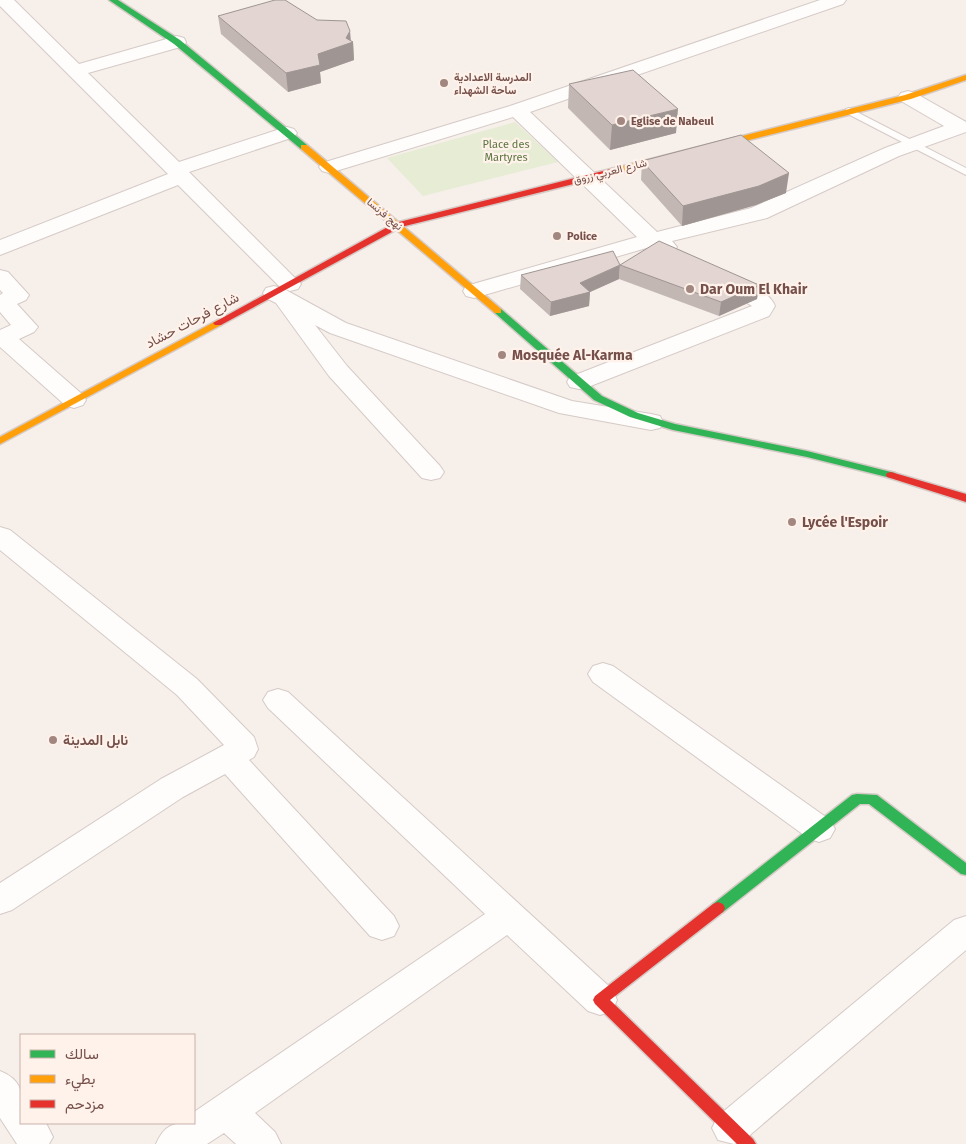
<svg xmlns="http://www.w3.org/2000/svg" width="966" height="1144" font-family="'Fira Sans',Vazirmatn,sans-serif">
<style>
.green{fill:#e7ecd4}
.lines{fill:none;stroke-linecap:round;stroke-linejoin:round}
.lane-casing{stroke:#d5cac6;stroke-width:2}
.street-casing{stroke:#d5cac6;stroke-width:2}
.fast-casing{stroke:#d6cac6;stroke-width:3}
.slow-casing{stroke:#d6cac6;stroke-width:3}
.jam-casing{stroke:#d6cac6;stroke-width:3}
.lane{fill:#fefdfc;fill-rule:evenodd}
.street{fill:#fefdfc;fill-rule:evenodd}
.fast{fill:#30b455;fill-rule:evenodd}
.slow{fill:#ff9f0a;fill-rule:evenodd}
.jam{fill:#e5322d;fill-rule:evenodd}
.wall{fill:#c3b7b4}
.shaded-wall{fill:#9f9592}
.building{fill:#e3d5d1;stroke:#9f9592}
.poi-dot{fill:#a28781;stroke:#fff2ea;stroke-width:2}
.labels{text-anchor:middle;stroke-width:4.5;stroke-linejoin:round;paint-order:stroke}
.far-poi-label{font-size:11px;font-weight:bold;fill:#754f49;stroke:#fff2ea;text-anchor:start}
.far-park-label{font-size:11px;fill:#5a753e;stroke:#fff2ea}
.far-street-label{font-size:11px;fill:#754f49;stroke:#fff2ea}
.poi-label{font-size:14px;font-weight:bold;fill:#754f49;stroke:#fff2ea;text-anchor:start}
.street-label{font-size:14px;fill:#754f49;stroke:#fff2ea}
</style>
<rect width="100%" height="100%" fill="#f6efea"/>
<path class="green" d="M515,122L558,162L423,196L387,158Z"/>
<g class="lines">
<g class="lane-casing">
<path id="lane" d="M849,108L966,168V175L846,113V109Z"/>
</g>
<g class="street-casing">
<path id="street" d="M0,0H14L79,64L177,36L184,38L186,42L184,46L88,73L179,162L280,129L287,127L294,129L297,133L294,137L189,172L301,284L298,289L290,291L284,289L346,323L572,401L651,414L660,416L663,422L660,428L651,430L559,413L330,333L315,325L347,366L440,466L444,472L440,478L431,480L422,478L329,376L276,303L266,298L263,293L266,288L274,286L281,288L178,185L0,255V240L168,174L0,6Z
M820,0H846L843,4L530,112L657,232L751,208L885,148L944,126L901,101L898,97L901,93L908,91L915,93L966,122V132L899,156L767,218L672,241L677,247L674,252L666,254L650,247L474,298L466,296L463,291L466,286L637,237L513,117L336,171L329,173L322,171L319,167L322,163L510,106Z
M0,270L8,272L29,295L26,300L17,304L38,327L34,332L19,339L83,395L86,400L83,405L74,408L65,405L0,347V330L11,325L0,312V295L3,293L0,290Z
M726,273C741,277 770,292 775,306L769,316L588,387L579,389L570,387L567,382L570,377L752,306L718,285L715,280L718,275Z
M0,527L10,530L197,679L254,737L258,749L254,757L249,760L394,916L399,926L394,936L382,940L370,936L225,774L183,797L12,910L0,914V883L161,779L224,745L177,695L0,550Z
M603,663L613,666L830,820L835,829L830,838L819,842L808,838L593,682L588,674L593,666Z
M278,689L288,692L612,989L617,1000L612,1011L600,1015L588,1011L507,935L255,1113L275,1132L281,1144H236L224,1133L207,1144H156C165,1124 173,1123 194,1123V1112L485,914L268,708L263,700L268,692Z
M966,916V950L744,1140L734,1144L718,1140L712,1128L718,1116L954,920Z
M0,1071C27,1082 21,1098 21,1123H46L53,1137L49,1144H17L0,1118Z"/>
</g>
<g class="fast-casing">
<path id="fast" d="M109,0H118L180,40L307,145V149H301L174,44Z
M498,308L501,309L602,396L638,413L675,424L807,451L895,473L896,475L891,478L807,457L673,430L630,417L594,400L495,313L493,311Z
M857,794L877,795L966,863V875L961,874L869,804H860L723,912L718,914L713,912L711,908L713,904L852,795Z"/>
</g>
<g class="slow-casing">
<path id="slow" d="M966,75V80L911,99L615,174L611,171L612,169L905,95Z
M301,145H307L501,309V313H495L301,149Z
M218,320L223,323L221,325L0,444V437Z"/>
</g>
<g class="jam-casing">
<path id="jam" d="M615,168L618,169V173L401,227L221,325H215L213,323L395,223Z
M891,472L966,494V502L887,477L886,475L887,473Z
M718,902L723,904L725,908L723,912L610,1000L753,1139L756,1144H737L595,1004L593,1000L595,996L713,904Z"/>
</g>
<use href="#lane" class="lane"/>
<use href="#street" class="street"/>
<use href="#fast" class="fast"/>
<use href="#slow" class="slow"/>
<use href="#jam" class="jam"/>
</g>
<path class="wall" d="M218,16L317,20L353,42L354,60L320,72L321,83L288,92L221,34Z
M569,84L676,133L610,150L568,108Z
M642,161L786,193L756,205L682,226L641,180Z
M620,265L759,285L757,299L719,316L619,279Z
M521,275L619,279L590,292L589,306L550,316L520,289Z"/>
<path class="shaded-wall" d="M350,31L351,42H353L354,60L320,72L321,83L288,92L286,73L318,54L346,38Z
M678,109L676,133L610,150L612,125Z
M789,173L786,193L756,205L682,226L683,206Z
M620,265L619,279L590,292L589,306L550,316L551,302L580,283Z
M759,285L757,299L719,316L721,302Z"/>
<path class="building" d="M275,0H285L317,20L346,21L350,31L346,38L353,42L318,54L320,65L286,73L218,16Z
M633,70L678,109L612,125L569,84Z
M741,135L789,173L759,186L683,206L642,161Z
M659,241L759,285L721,302L620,265Z
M613,251L620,265L580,283L590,292L551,302L521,275Z"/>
<g class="poi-dot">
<circle cx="444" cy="83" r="5"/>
<circle cx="621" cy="121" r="5"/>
<circle cx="557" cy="236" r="5"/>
<circle cx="690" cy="289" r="5"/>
<circle cx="502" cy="355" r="5"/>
<circle cx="792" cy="522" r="5"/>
<circle cx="53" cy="740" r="5"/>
</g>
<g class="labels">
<g class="far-poi-label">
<text x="454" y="81">المدرسة الاعدادية<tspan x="454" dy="13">ساحة الشهداء</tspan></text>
<text x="631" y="125">Eglise de Nabeul</text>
<text x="567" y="240">Police</text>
</g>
<g class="far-park-label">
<text x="506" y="148">Place des<tspan x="506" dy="13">Martyres</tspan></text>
</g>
<g class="far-street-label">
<text transform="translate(610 171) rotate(-14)" y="4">شارع العربي زروق</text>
<text transform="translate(385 214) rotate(40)" y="4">نهج فرنسا</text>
</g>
<g class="poi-label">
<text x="700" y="294">Dar Oum El Khair</text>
<text x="512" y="360">Mosquée Al-Karma</text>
<text x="802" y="527">Lycée l'Espoir</text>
<text x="63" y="745">نابل المدينة</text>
</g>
<g class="street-label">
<text transform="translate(192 320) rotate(-28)" y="5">شارع فرحات حشاد</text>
</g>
</g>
<rect x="20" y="1034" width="175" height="90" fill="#fff2ea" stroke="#c8b1aa"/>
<rect x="30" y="1050" width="25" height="8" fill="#30b455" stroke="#c8b1aa"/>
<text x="65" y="1059" font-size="15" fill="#754f49">سالك</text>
<rect x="30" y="1075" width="25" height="8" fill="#ff9f0a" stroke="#c8b1aa"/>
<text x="65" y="1084" font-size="15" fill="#754f49">بطيء</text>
<rect x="30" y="1100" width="25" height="8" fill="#e5322d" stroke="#c8b1aa"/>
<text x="65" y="1109" font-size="15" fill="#754f49">مزدحم</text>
</svg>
